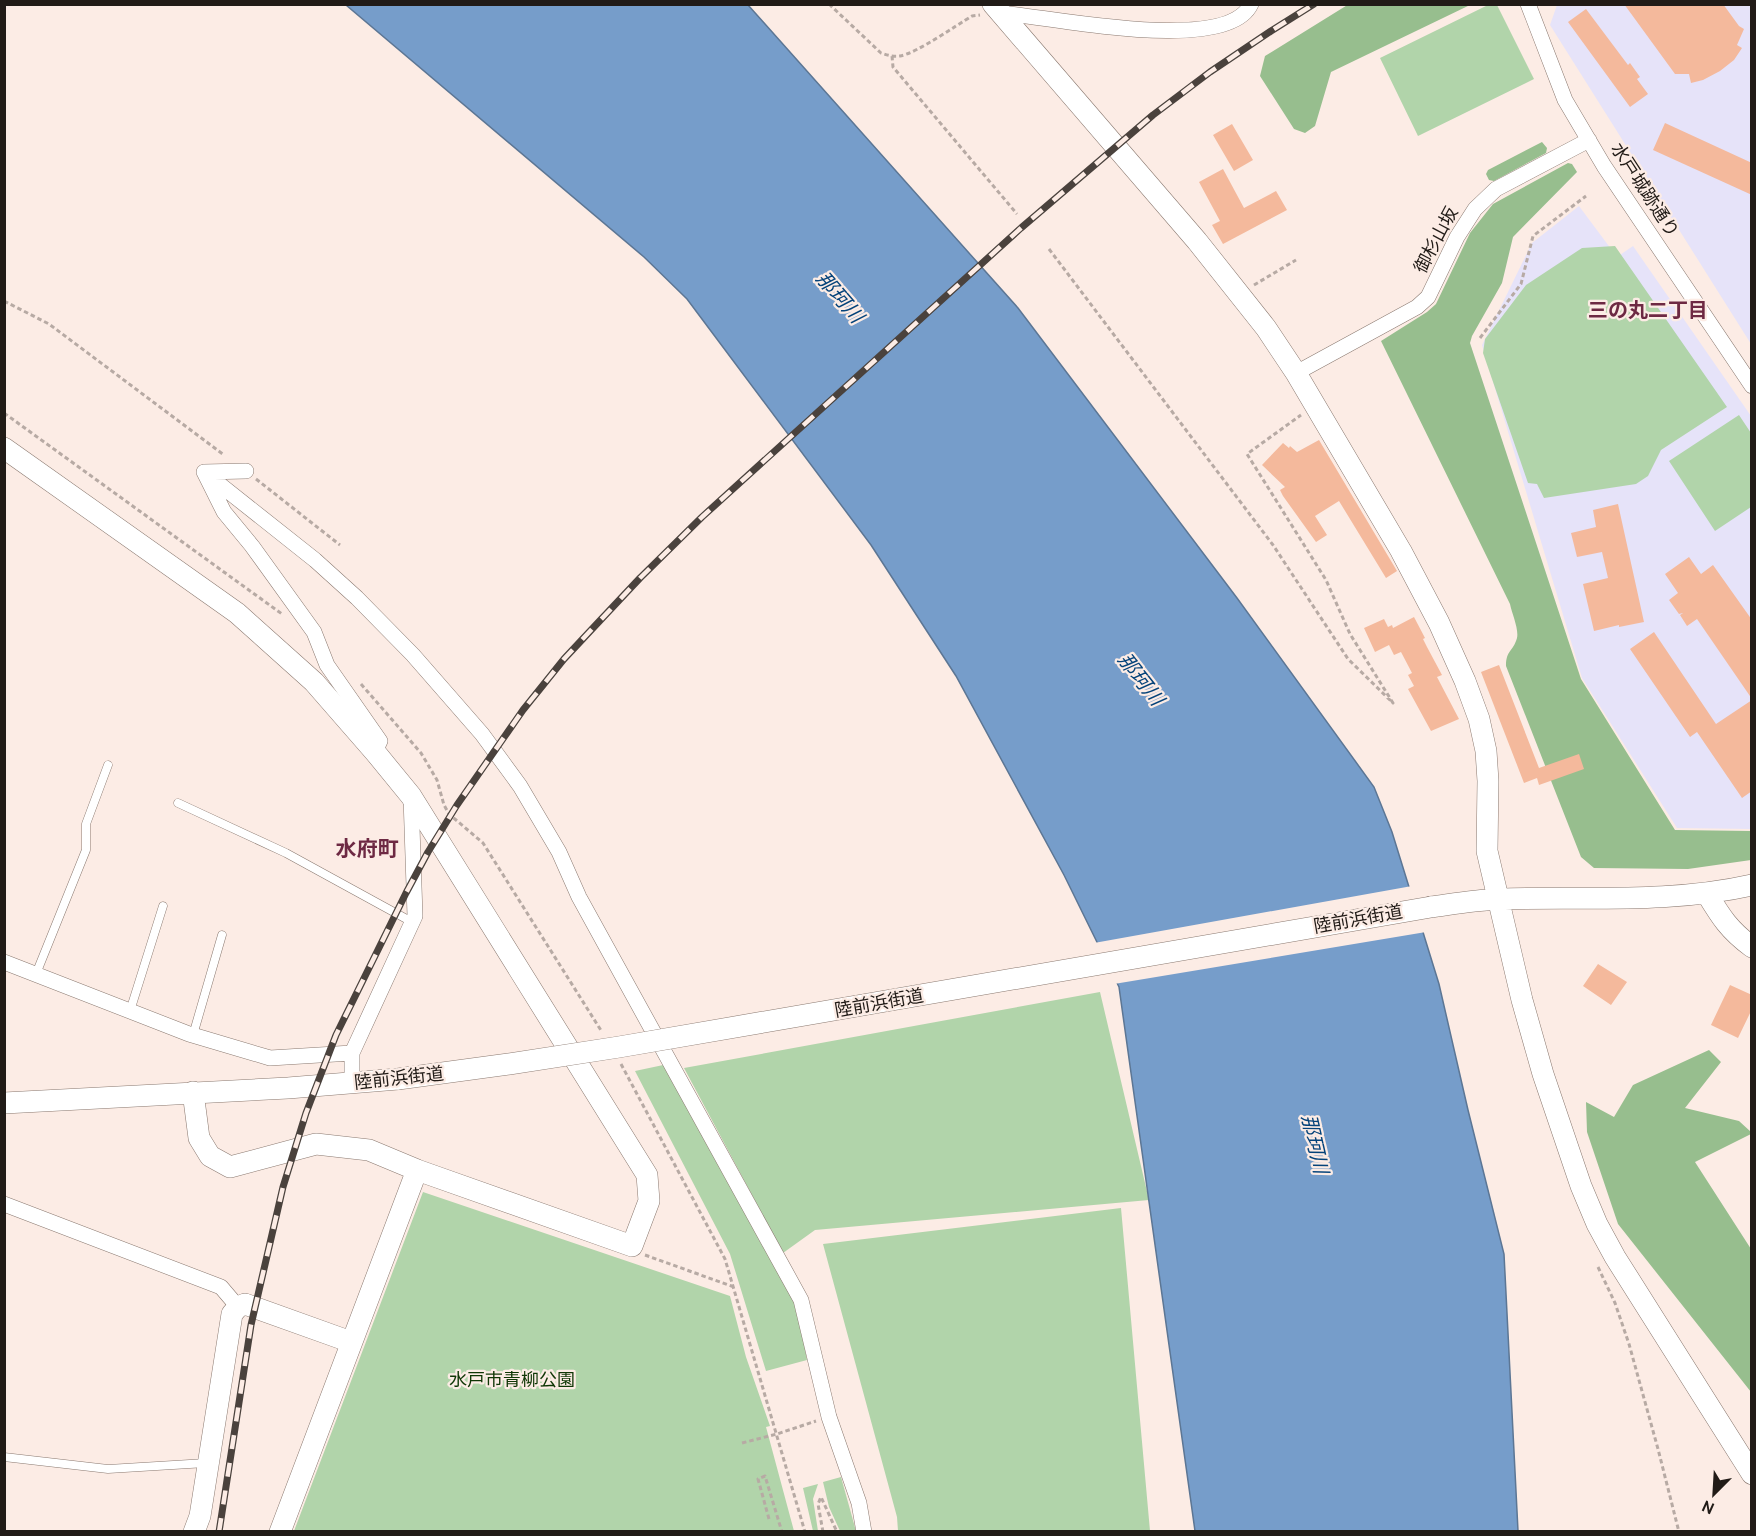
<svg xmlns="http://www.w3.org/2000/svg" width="1756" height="1536" font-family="Cabin,'Noto Sans JP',sans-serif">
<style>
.education{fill:#e6e3f9}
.green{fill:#b1d4aa}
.forest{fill:#97be8e}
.water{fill:#769dca;stroke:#5c7694;stroke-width:1.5}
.pier{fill:#fcece5}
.building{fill:#f4b99c}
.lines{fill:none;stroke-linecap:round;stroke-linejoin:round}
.lane-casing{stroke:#8a7970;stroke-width:9}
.street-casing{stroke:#8a7970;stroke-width:16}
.secondary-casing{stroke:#8a7970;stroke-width:22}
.path{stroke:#b7aaa4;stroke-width:3;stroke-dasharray:4.5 3;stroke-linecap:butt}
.lane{stroke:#fff;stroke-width:8}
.street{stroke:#fff;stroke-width:15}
.secondary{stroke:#fff;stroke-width:21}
.rail-casing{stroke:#4a423d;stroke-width:7}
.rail{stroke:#fcece5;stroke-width:4.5;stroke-dasharray:14;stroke-linecap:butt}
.secondary-bridge-casing{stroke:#8a7970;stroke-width:22;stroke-linecap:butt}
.secondary-bridge{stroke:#fff;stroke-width:21}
.labels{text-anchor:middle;stroke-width:4.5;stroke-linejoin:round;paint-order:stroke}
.street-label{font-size:18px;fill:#211b17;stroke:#fcece5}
.park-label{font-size:18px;fill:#0f3705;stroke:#fcece5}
.water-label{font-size:20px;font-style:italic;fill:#05437a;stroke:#fcece5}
.neighbourhood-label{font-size:20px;font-weight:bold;fill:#6d2943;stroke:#fcece5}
.quarter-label{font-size:21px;font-weight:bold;fill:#6d2943;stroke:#fcece5}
</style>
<rect width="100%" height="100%" fill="#fcece5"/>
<path class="education" d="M1557,5H1751V344L1550,25Z
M1579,206L1617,257L1633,246L1751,416L1752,828L1750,829L1677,828L1582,678L1482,345L1532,243Z"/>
<path class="green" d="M1490,4L1497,5L1534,79L1418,136L1380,58Z
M1615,246L1727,407L1661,450L1648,476L1636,484L1544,498L1537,484L1528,483L1483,353L1485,339L1526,285L1582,248Z
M1739,415L1751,433V507L1715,531L1669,461Z
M1100,992L1149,1200L815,1230L783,1253L684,1068Z
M668,1064L796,1298L807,1360L766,1371L730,1254L635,1071Z
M423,1192L730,1296L746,1357L770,1426L766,1427L794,1531H294Z
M1121,1208L1150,1531H898L897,1517L823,1244Z
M841,1477L856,1531H840L829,1507L823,1482Z
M818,1484L813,1499L818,1531H813L803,1488Z"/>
<path class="forest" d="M1349,4L1470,5L1331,72L1315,126L1305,133L1294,129L1260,76L1265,56Z
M1542,142L1547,148L1546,153L1494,181L1489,180L1486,174L1488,170Z
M1568,163L1572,164L1577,172L1513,237L1502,283L1472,336L1470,343L1581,679L1675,830L1751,831V860L1688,869L1594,868L1581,857L1506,666C1506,650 1513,652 1517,638C1519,629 1512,614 1510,604L1381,341L1427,312L1436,304L1470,233L1493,204Z
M1709,1050L1721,1062L1685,1108L1739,1121L1751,1132V1134L1695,1162L1751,1249V1392L1618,1224L1587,1132L1586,1102L1614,1117L1633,1085Z"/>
<path class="water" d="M346,5H748L1018,308L1237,598L1374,787L1392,832L1439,984L1468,1110L1504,1254L1518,1531H1195L1119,987L1064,875L956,676L871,545L687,299L644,257Z"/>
<path class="pier" d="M1412,886L1426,932L1114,984L1094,943Z"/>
<path class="building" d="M1624,4H1723L1739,26L1744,29L1737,45L1742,48L1734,60L1720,71L1703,80L1691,83L1689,74H1675Z
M1586,9L1628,65L1630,63L1640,77L1637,79L1648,94L1630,107L1568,22Z
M1665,123L1752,163V195L1653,150Z
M1232,124L1253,160L1234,171L1213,135Z
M1223,169L1244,208L1276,191L1287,210L1223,244L1212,225L1220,221L1199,182Z
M1319,440L1397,571L1386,578L1339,501L1315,516L1327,535L1316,542L1283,496L1280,490L1285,487L1262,465L1283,443L1289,448L1290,446L1297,452Z
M1618,504L1644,622L1619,627V625L1594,631L1583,584L1608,578L1602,552L1577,557L1571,533L1596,527L1593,510Z
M1689,557L1701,574L1713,565L1752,620V699L1697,619L1687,626L1680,615L1683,613L1679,614L1669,600L1678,593L1665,574Z
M1414,617L1425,638L1423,639L1427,647L1442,675L1437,677L1459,719L1431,731L1408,689L1414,686L1408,675L1412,673L1401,652L1394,655L1389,645L1375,652L1364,628L1384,619L1388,627L1392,625L1393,628Z
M1654,632L1716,724L1752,700V791L1742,798L1697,732L1690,737L1630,649Z
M1499,665L1539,768L1579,754L1584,769L1539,785L1537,778L1524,783L1481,672Z
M1598,964L1627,982L1611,1005L1583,986Z
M1730,985L1752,995V1009L1738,1038L1711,1025Z"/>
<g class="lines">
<g class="lane-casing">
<path id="lane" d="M178,803L286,853L412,922
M36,974L86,850V824L108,765
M130,1011L163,906
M193,1035L222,935
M4,1457L108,1469L206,1463"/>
</g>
<g class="street-casing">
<path id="street" d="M1528,4L1565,100L1604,166L1752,386
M1000,13C1047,16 1227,56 1251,4
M1296,373L1417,307L1428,297L1457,237L1475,209L1496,189L1589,140
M246,471L204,472L224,512L252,546L314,632L327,665L380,741L375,752
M204,472L315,560L357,598L413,655L482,734L520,786L559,852L579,897L801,1300L829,1417L859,1503L864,1532
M4,962L189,1034L270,1058L352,1053
M352,1083V1053L415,916L411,797
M4,1204L221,1287L238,1307"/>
</g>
<g class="secondary-casing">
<path id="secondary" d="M993,4L1197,241L1266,328L1296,373L1401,551L1439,623L1465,681L1479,719L1486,751L1488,781L1487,851L1522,1000L1543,1074L1581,1186L1597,1224L1615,1257L1752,1474
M4,448L237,613L314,682L375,752L411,796L647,1175L649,1201L632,1246L417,1170L369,1150L316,1144L230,1167L210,1156L199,1138L193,1092
M1707,894C1721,917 1729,930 1752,947
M1431,907C1453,904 1476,900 1499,899C1584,896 1668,904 1752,885
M4,1103L288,1088L398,1079
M194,1532L200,1516L232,1314L238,1307L245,1304L351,1342
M280,1532L417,1170"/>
</g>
<path class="path" d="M829,4L881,53C887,55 893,57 900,56C917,53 955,26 972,16L980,15
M892,56L893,67L1017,214
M1049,249L1273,545L1348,659L1393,703L1350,634L1326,580L1247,454L1301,415
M1254,285L1296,260
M4,301L49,324L224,455
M1480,338L1521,284L1533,236L1586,196
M4,413L282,614
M256,479L340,545
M361,684L421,753L437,780L444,805L449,814L483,843L602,1032
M621,1064L725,1259L805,1532
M645,1255L734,1287
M1598,1267L1615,1303L1629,1344L1658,1449L1679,1532
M742,1443L777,1434L816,1421
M769,1519L758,1479L765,1476L782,1532
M823,1532L818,1504L821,1497L837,1532"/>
<use href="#lane" class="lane"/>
<use href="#street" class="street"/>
<use href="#secondary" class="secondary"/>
<g class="rail-casing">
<path id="rail" d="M219,1532L251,1325L283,1187L306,1113L336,1035L406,893L428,852L457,805L523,710L564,659L593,628L640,578L702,517L1021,228L1153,115L1210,72L1271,31L1314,4"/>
</g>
<use href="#rail" class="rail"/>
<g class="secondary-bridge-casing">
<path id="secondary-bridge" d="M398,1079L509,1064L619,1047L1431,907"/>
</g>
<use href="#secondary-bridge" class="secondary-bridge"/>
</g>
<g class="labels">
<g class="street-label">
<text transform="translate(1645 190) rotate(57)" y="6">水戸城跡通り</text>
<text transform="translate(1436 240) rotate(-62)" y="6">御杉山坂</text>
<text transform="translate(1358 919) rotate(-10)" y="6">陸前浜街道</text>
<text transform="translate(879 1003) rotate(-10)" y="6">陸前浜街道</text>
<text transform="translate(399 1078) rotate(-6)" y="6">陸前浜街道</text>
</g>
<g class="park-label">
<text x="512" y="1386">水戸市青柳公園</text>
</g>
<g class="water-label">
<text transform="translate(840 297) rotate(49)" y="7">那珂川</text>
<text transform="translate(1141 679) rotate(52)" y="7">那珂川</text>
<text transform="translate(1315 1144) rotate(77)" y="7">那珂川</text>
</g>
<g class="neighbourhood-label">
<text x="1648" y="317">三の丸二丁目</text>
</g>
<g class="quarter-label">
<text x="367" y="856">水府町</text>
</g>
</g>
<rect width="1756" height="1536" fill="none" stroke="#211b17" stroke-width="12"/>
<g transform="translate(1714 1494) rotate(204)" stroke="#fcece5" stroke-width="4.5" paint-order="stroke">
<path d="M0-4.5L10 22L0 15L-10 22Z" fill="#211b17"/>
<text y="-9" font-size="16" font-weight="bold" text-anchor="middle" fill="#211b17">N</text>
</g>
</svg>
